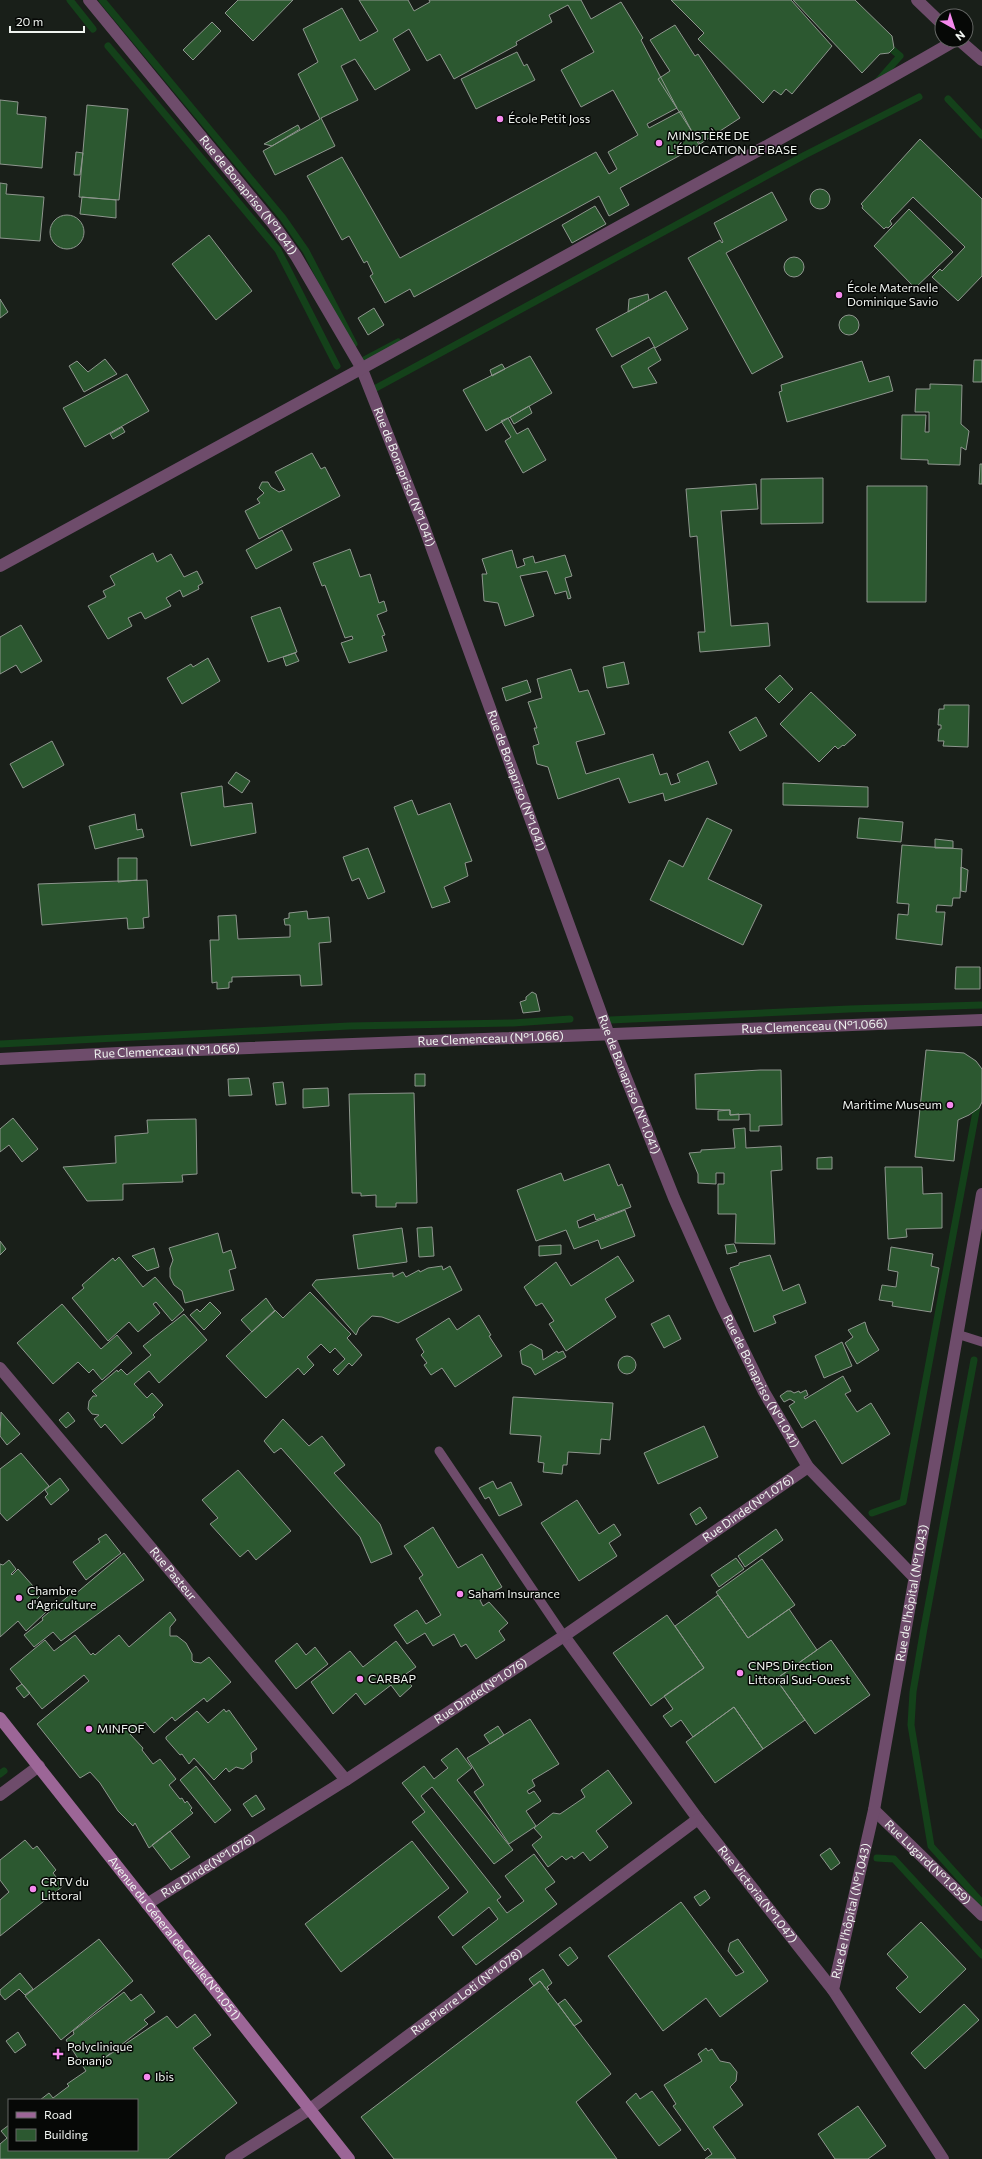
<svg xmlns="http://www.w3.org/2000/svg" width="982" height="2159" font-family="Commissioner,sans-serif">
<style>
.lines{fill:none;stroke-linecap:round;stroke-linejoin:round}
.stream{stroke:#14411a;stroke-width:7}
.building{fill:#2c5830;stroke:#8e968e}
.lane{stroke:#6e4c6b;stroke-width:9}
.street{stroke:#6e4c6b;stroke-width:12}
.secondary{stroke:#9c6697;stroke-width:12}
.poi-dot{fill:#f689ee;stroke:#060806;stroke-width:1.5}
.labels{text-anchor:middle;stroke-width:3;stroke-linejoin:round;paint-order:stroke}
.poi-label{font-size:12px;fill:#f0f4f0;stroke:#060806;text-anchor:start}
.street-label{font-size:12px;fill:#f0f4f0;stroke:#060806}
</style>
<rect width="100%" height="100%" fill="#191f19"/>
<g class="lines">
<path class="stream" d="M70,0L93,29
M102,0L283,218L306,251L354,344
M108,46L278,250L337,366
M878,81L900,56L887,45
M948,99L982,135
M364,360L398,342
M376,388L805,155L919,97
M610,1020L849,1009L982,1005
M0,1044L349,1026L513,1023L570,1019
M974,1360L924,1628L913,1692L911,1725L931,1846L982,1903
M872,1513L903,1502L978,1101
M0,1774L4,1771
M877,1858L894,1859L982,1955"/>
</g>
<path class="building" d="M238,0H293L253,41L225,13Z
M359,0H408L414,11L430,2L429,0H581L591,19L621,2L643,38L641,40L677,108L647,124L649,128L681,111L699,145L620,188L629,205L609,216L599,196L414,297L410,289L385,303L370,276L373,274L367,261L364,263L349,236L342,240L307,176L342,157L400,258L596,152L609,174L617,169L608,152L638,135L613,90L581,107L561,70L594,52L568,5L549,15L552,22L516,42L517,45L454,79L440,54L427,61L409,29L393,39L410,70L375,90L355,59L341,66L358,100L321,118L335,146L275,175L263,151L320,119L298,74L318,62L303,29L342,8L360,41L378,31Z
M671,0H791L832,46L792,94L786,89L781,95L774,90L763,103L698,39L704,33Z
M793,0H855L892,36L894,48L889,53L880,54L862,73Z
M212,22L221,31L193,60L183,50Z
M675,25L695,56L698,54L740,118L700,144L658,79L670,71L650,40Z
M517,52L524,66L527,64L535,80L476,109L461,79Z
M0,100L18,102L17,114L46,117L42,168L0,164Z
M87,105L128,109L119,200L79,197Z
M298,125L300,129L272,146L264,144Z
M920,139L982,199V276L958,301L932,277L940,269L942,271L965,247L913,197L890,221L892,224L888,228L886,227L884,229L862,208L863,206L861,204Z
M76,152L83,153L80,175H74Z
M0,183L7,184L6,194L44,197L40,241L0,238Z
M810 199a10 10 0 1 1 20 0a10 10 0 1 1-20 0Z
M772,192L787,220L726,253L783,357L752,374L688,258L720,240L722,243L723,242L714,223Z
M82,197L116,200V218L80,214Z
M595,206L606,224L572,243L562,225Z
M909,209L953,252L915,288L874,246Z
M50 232a17 17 0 1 1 34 0a17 17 0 1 1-34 0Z
M209,235L252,291L216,320L172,264Z
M784 267a10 10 0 1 1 20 0a10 10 0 1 1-20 0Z
M666,291L688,329L655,348L649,337L612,357L596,329Z
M648,294L649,300L628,312L629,299Z
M0,299L8,312L0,318Z
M374,308L384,325L368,335L358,318Z
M839 325a10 10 0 1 1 20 0a10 10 0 1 1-20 0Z
M654,347L661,360L648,368L657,383L633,388L621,366Z
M530,356L552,393L486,431L463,390Z
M105,359L117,374L84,392L69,366L77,361L88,372Z
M974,360H982V382H973Z
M862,361L869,382L889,376L893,391L787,422L779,392L782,391L781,385Z
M502,364L505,369L492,376L490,370Z
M127,374L149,411L85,447L63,408Z
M930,384L962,385L961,424L969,431L966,450L961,447L960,465L928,464V460L901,459L902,415H926L925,432H929V412H915L916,389H930Z
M529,406L532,413L514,424L510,417Z
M508,418L517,434L528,428L546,460L523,473L505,441L511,437L501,421Z
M122,427L125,432L113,439L110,434Z
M312,453L321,469L325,467L340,496L259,539L245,511L260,503L257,499L264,493L259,488L262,482H268L271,487L279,492L285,490L275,472Z
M980,464H982V484H979Z
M823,478V523L761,524V479Z
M756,484L758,509L721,511L731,626L768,623L770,646L700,652L698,632H705L697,536L690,537L686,489Z
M867,486H927L926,602H867Z
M282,530L292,550L256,569L246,550Z
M350,549L360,577L370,574L379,603L384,601L387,611L377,615L385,635L382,636L387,651L349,663L341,643L353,639L352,636L345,638L325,585L322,586L313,563Z
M512,550L517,568L525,565L523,559L533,556L535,563L565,555L572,576L565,578L571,598L568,599L566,591L555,594L547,571L520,576L534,616L505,626L498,603L484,601L482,574H487L482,559Z
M153,553L157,562L171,554L184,577L197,571L203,583L198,586L199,589L183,597L180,590L166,598L171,606L145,619L141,612L128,618L132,626L108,639L88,606L106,597L103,591L115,585L110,576Z
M280,607L297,652L268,662L251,617Z
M21,625L42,661L21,673L16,665L0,674V637Z
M295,653L299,661L286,666L283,657Z
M208,658L220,681L182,704L167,678L191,664L193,667Z
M624,662L629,684L607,688L603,667Z
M571,669L579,692L588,690L605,734L576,742L586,774L653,754L660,775L667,773L671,785L680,782L677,774L708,761L717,784L665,801L663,793L629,803L619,778L558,799L548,767L537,764L533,746L539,744L534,728H537L528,702L542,698L537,679Z
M780,675L793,689L779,703L765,689Z
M527,680L531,692L506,701L502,688Z
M811,692L856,735L844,746L843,745L838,749L835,746L819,762L780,724Z
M944,705H969L968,747L943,746L944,741H938L939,729H941V725H938L939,709H944Z
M756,717L767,736L740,751L729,732Z
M52,741L64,765L23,788L10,764Z
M236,772L250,781L242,793L228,783Z
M783,783L868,787V807L783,805Z
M222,786L224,807L252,803L256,833L191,846L181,793Z
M412,800L418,815L450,803L472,861L465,863L468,876L444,887L450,902L432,908L394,807Z
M135,814L137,830L142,829L144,837L95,849L89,826Z
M707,818L732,830L708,879L762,905L743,945L650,900L669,860L683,867Z
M859,818L903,822L901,842L857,838Z
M935,839L953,841V848H935Z
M902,845L962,849L960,898H953L952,906L937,905L936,912H945L942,945L896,939L898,914L908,915L909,904L897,903Z
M368,848L385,892L368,899L359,878L352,881L343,857Z
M118,858H137V880L118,882Z
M961,867L968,870L966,892L961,891Z
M147,880L149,917L143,918L144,928L128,929L127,918L42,925L38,884Z
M307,911L308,919L329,917L331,942L319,943L322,985L301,986L300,975L232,977V982H229V988L217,989V982L212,983L210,940H219L218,916L236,915L238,939L290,937V925H285L284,919L289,918V913Z
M956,967H980V989H955Z
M532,992L536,994L540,1011L523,1013L520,1002L526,1000V997Z
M926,1050L964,1053L976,1061L982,1069V1102L979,1108L969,1115L958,1120L954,1161L915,1157Z
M760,1070H781L782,1125L759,1126V1131H750V1114L730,1115V1110L696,1109L695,1074Z
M415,1074H425V1086H415Z
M249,1078L252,1095L229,1096L228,1079Z
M283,1082L286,1104L276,1105L273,1083Z
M328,1088L329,1106L303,1108V1089Z
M414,1093L417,1203H396V1207H376V1195L361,1196V1193H352L349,1094Z
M730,1110V1115L739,1114V1120H718V1111Z
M13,1118L38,1149L22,1162L9,1145L0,1152V1129Z
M196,1119L197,1174L182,1175L183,1182L123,1184V1200L87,1201L63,1167L116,1163L115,1136L148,1133L147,1120Z
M745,1128L746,1148L781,1146L782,1170L771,1171L775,1244L735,1243L736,1214H718V1184H724V1173H716V1184L698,1183V1174L689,1153L701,1152V1150L735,1148L733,1129Z
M832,1157V1169H817V1158Z
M609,1164L618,1186L622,1184L631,1207L596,1220L594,1214L577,1221L579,1228L625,1210L635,1236L601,1249L598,1240L574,1249L566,1230L536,1241L517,1190L561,1173L564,1181Z
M885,1167H922L923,1194L942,1193V1228L906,1229L907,1237L888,1239Z
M432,1227L434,1256L419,1257L417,1228Z
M402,1228L407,1262L358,1269L353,1235Z
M218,1233L223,1253L231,1250L236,1268L229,1270L234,1290L185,1303L182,1291L174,1285L170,1277V1268L173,1260L169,1248Z
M0,1241L6,1249L0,1255Z
M734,1244L737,1252L727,1254L725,1245Z
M561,1245V1254L539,1256V1246Z
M891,1247L933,1254L931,1266L939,1268L931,1312L892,1306L893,1302L879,1300L882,1285L896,1287L898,1272L888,1270Z
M154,1248L159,1267L147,1271L132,1256Z
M770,1255L783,1291L799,1284L806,1303L773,1316L776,1323L754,1332L730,1268L739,1265V1263Z
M618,1256L634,1281L605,1299L616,1317L566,1351L549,1324L554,1321L542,1303L536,1306L524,1287L556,1262L571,1286Z
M119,1257L143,1287L155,1277L184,1310L172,1321L156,1302L153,1304L160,1313L138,1332L129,1322L108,1341L72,1298L84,1288L82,1285L113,1258L115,1261Z
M442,1266L443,1270L450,1266L462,1290L398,1323L382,1317L372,1316L359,1328L356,1335L312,1285L316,1280L393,1273V1277L403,1272L406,1277L419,1270L420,1272L428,1268Z
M310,1292L351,1334L347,1338L362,1355L352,1366L349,1363L338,1375L333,1370L345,1359L335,1348L330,1353L321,1344L307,1357L314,1365L304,1375L298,1368L266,1398L226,1356L275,1310L283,1318Z
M266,1298L275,1311L252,1332L241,1320Z
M210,1302L221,1313L204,1330L190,1315L197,1309L200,1312Z
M62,1304L101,1349L117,1335L132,1353L102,1380L93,1369L89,1373L78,1362L53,1384L17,1343Z
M184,1314L207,1340L159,1383L149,1371L134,1384L147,1398L152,1393L163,1405L153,1415L155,1417L122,1444L105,1424L101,1428L94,1419L99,1415L92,1414L88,1409L89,1401L93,1396H97L92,1391L117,1370L118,1372L121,1369L127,1375L151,1355L143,1346Z
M479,1315L491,1335L489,1336L502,1356L455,1387L442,1368L431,1375L424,1365L427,1363L421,1355L424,1352L416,1339L449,1318L457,1330Z
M669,1315L681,1339L664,1348L651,1324Z
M865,1322L868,1332L879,1350L857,1364L845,1343L853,1337L848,1330Z
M842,1342L852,1366L824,1378L815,1356Z
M531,1344L542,1350L543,1360L557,1351L558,1353L563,1351L566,1357L535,1375L531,1368L522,1364L520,1351Z
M618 1365a9 9 0 1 1 18 0a9 9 0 1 1-18 0Z
M843,1376L851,1391L845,1394L857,1412L871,1403L890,1434L842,1464L815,1420L802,1428L789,1406L795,1402L790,1399L784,1402L780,1396L787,1391H791L794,1393L799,1391L800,1393L806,1390L808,1395L804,1397L805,1399Z
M513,1397L613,1403L610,1440L601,1439L600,1454L568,1452L567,1465H563L562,1474L543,1472L544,1463L538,1462L541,1436L510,1434Z
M1,1412L20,1434L7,1445L0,1436Z
M68,1412L75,1421L66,1428L59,1420Z
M283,1419L309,1446L322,1436L345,1465L334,1473L380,1524L392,1554L371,1563L360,1537L281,1448L274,1453L264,1441Z
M704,1426L718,1457L658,1484L644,1453Z
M21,1453L49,1486L7,1521L0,1513V1469Z
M238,1470L291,1531L256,1560L248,1550L240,1557L210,1524L218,1518L202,1500Z
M60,1478L69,1490L51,1505L45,1497L48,1494L45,1490Z
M493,1481L497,1489L511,1482L522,1505L499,1516L489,1497L485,1499L479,1488Z
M577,1500L599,1534L614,1524L621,1535L609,1543L617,1556L579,1581L541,1523Z
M700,1507L707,1518L696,1525L690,1514Z
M433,1527L458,1568L482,1554L502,1587L480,1600L483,1606L489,1602L508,1623L499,1631L505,1640L476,1659L466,1644L461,1647L454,1634L433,1646L425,1633L407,1644L394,1625L417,1610L426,1624L441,1615L419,1578L423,1575L404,1546Z
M776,1529L783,1540L745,1567L738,1556Z
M106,1534L121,1553L86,1580L73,1562L100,1542L98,1539Z
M124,1553L144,1580L61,1641L53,1632L34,1647L24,1635L43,1620L42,1618L72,1593L74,1595Z
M736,1558L744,1569L719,1587L711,1575Z
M762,1559L795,1605L748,1638L716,1592Z
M9,1560L16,1569L11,1574L12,1575L18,1569L41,1595L36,1600L46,1612L26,1631L18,1621L0,1637V1564L3,1565Z
M718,1595L748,1638L789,1609L817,1650L776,1679L805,1720L763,1749L734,1707L693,1737L681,1720L671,1727L663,1716L673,1709L664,1696L704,1668L675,1626Z
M170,1612L176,1620L170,1627V1636H177L186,1643L192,1654V1660L194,1662L201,1663L209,1657L231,1682L207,1702L204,1698L175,1721L172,1717L154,1733L145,1722L130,1734L143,1748L142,1750L153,1764L160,1759L176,1779L169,1785L180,1799L182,1798L185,1803L187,1801L192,1808L190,1810L193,1813L149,1848L135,1823L133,1826L118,1811L100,1783L90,1772L80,1778L37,1724L89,1681L84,1675L42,1709L10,1669L45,1640L54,1651L75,1635L91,1655L93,1653L95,1655L119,1635L129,1647Z
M667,1615L704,1668L651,1706L613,1653Z
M831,1640L870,1695L815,1734L776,1679Z
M396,1641L416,1667L403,1676L412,1686L400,1697L391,1685L365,1705L356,1693L333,1714L311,1682L350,1651L363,1667Z
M297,1643L306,1655L315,1647L328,1664L296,1689L275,1661Z
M22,1684L30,1693L24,1698L16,1688Z
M734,1707L763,1749L715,1783L686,1742Z
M224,1709L226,1712L229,1710L257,1749L251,1753L252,1762L243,1769L236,1767L229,1772L226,1768L214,1780L194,1758L189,1764L182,1754L180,1755L166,1739V1737L197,1711L208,1723Z
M530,1719L559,1764L532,1780L535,1786L527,1791L529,1794L534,1791L541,1801L526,1811L536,1826L509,1844L474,1792L484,1785L467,1758Z
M498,1726L504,1735L490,1744L484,1735Z
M457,1748L472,1768L457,1780L513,1850L494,1864L432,1787L421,1796L501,1897L497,1900L507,1913L524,1901L505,1876L534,1854L555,1882L545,1889L557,1904L476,1965L462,1947L498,1919L489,1907L453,1936L438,1917L468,1892L412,1822L425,1812L402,1783L424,1766L434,1779L448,1768L441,1760Z
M196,1766L231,1810L215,1823L180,1780Z
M608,1770L632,1803L596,1831L608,1847L590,1861L583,1852L574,1859L572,1856L566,1860L562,1856L548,1867L532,1845L542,1837L534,1828L553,1813L560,1814L585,1797L581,1790Z
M256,1795L265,1809L252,1817L243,1804Z
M170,1831L190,1857L171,1870L152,1845Z
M25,1840L33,1849L37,1846L56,1870L53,1873L63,1886L0,1936V1900L9,1892L0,1880V1860Z
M412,1841L449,1888L341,1972L305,1924Z
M830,1848L840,1863L831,1870L820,1855Z
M705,1890L710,1898L700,1906L694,1897Z
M681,1902L736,1976L744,1972L728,1951L730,1943L738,1939L768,1981L720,2017L706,1998L663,2031L608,1956Z
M921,1922L966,1969L920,2013L896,1988L908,1977L887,1954Z
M99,1939L133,1981L61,2040L25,1996Z
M570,1947L578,1958L568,1966L559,1955Z
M543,1969L552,1983L547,1987L549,1989L547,1990L540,1981L534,1986L529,1979Z
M20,1973L33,1989L25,1995L19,1989L5,2000L0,1994V1990Z
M540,1981L611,2074L576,2102L617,2159H394L361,2117Z
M124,1992L131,2001L141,1994L155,2012L144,2020L148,2024L103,2059L167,2016L177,2028L195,2014L211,2035L193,2048L237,2103L168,2159H0V2144L7,2138L1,2131L9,2125V2150H137V2100H40L49,2093L53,2098L69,2086L67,2084L86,2071L66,2040L74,2034L73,2031Z
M565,1999L582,2021L574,2026L558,2004Z
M964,2004L979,2020L925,2069L911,2053Z
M18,2032L26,2045L15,2053L6,2041Z
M706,2048L708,2051L712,2049L720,2061L730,2063L737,2072L736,2081L730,2087L743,2105L713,2127L736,2159H705L712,2154L708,2148L705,2151L673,2106L676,2104L664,2085L702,2061L698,2054Z
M652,2091L681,2130L659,2146L626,2102L636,2093L640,2099Z
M858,2106L886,2146L868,2159H835L818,2134Z"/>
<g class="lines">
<path class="lane" d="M957,1334L982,1342
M439,1451L564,1636"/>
<g class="street">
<path id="s1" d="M89,0L274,225L296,256L361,367L423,524L609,1035L674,1198L722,1306L764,1392L808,1467L915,1578"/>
<path d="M917,0L942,24"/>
<path d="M959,40L982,60"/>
<path d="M0,566C207,452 414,341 620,226C732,164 845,105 956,40"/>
<path id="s2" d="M0,1059L119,1053L982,1020"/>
<path id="s3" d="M0,1368L346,1780"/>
<path id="s4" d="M564,1636L698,1819L833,1990L943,2159"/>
<path d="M0,1795L39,1766"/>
<path id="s5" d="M874,1810L982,1915"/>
<path id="s6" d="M147,1904L346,1780L564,1636L808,1467"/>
<path id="s7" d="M833,1990L874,1810L982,1194"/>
<path id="s8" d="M231,2159L310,2109L698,1819"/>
</g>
<path class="secondary" id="s9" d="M0,1718L349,2159"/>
</g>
<g class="poi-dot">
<circle cx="500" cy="119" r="4"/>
<circle cx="659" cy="143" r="4"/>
<circle cx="839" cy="295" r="4"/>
<circle cx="950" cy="1105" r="4"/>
<circle cx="460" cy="1594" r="4"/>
<circle cx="19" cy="1598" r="4"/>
<circle cx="740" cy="1673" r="4"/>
<circle cx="360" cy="1679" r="4"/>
<circle cx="89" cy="1729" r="4"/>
<circle cx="33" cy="1889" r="4"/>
<path d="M56 2048h4v4h4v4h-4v4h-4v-4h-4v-4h4z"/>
<circle cx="147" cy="2077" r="4"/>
</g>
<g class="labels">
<g class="poi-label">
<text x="508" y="123">École Petit Joss</text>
<text x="667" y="140">MINISTÈRE DE<tspan x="667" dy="14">L'ÉDUCATION DE BASE</tspan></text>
<text x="847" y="292">École Maternelle<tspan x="847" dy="14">Dominique Savio</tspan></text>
<text x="942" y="1109" text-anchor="end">Maritime Museum</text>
<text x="27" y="1595">Chambre<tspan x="27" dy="14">d'Agriculture</tspan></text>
<text x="468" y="1598">Saham Insurance</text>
<text x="748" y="1670">CNPS Direction<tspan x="748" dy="14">Littoral Sud-Ouest</tspan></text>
<text x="368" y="1683">CARBAP</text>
<text x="97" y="1733">MINFOF</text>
<text x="41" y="1886">CRTV du<tspan x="41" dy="14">Littoral</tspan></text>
<text x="67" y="2051">Polyclinique<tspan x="67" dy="14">Bonanjo</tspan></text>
<text x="155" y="2081">Ibis</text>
</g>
<g class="street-label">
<text dy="4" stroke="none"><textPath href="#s1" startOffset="252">Rue de Bonapriso (N°1.041)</textPath></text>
<text dy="4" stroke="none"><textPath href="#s1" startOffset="576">Rue de Bonapriso (N°1.041)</textPath></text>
<text dy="4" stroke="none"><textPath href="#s1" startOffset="900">Rue de Bonapriso (N°1.041)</textPath></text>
<text dy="4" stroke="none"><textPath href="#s2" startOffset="815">Rue Clemenceau (N°1.066)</textPath></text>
<text dy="4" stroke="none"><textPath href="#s2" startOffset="491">Rue Clemenceau (N°1.066)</textPath></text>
<text dy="4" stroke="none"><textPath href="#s2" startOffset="167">Rue Clemenceau (N°1.066)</textPath></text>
<text dy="4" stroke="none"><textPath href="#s1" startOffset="1224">Rue de Bonapriso (N°1.041)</textPath></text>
<text dy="4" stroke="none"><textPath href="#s1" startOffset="1549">Rue de Bonapriso (N°1.041)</textPath></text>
<text dy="4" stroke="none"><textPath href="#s6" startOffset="720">Rue Dinde(N°1.076)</textPath></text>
<text dy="4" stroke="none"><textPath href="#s3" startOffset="269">Rue Pasteur</textPath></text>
<text dy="4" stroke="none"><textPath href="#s7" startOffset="405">Rue de l'hôpital (N°1.043)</textPath></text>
<text dy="4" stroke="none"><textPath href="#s6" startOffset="396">Rue Dinde(N°1.076)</textPath></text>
<text dy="4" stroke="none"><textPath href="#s5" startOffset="75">Rue Lugard(N°1.059)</textPath></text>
<text dy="4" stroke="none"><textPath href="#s6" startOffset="72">Rue Dinde(N°1.076)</textPath></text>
<text dy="4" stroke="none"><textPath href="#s4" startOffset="323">Rue Victoria(N°1.047)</textPath></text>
<text dy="4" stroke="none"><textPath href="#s7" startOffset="81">Rue de l'hôpital (N°1.043)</textPath></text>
<text dy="4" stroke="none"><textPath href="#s9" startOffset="281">Avenue du Géneral de Gaulle(N°1.051)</textPath></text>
<text dy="4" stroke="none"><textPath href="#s8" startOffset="289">Rue Pierre Loti (N°1.078)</textPath></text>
</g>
</g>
<rect x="8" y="2099" width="130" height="52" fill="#060806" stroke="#646664"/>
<rect x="16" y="2112" width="20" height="6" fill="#9c6697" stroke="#646664"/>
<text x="44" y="2119" font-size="12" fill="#f0f4f0">Road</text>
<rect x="16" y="2129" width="20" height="12" fill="#2c5830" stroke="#646664"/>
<text x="44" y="2139" font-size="12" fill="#f0f4f0">Building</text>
<g transform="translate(954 28) rotate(141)"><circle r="19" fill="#060806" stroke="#646664"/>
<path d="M0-3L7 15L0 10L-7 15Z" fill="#f689ee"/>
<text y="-6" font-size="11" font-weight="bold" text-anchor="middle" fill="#f0f4f0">N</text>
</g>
<path d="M10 26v6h74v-6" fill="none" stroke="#f0f4f0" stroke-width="2"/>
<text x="16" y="26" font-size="12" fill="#f0f4f0" stroke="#060806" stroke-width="3" paint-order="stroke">20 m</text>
</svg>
